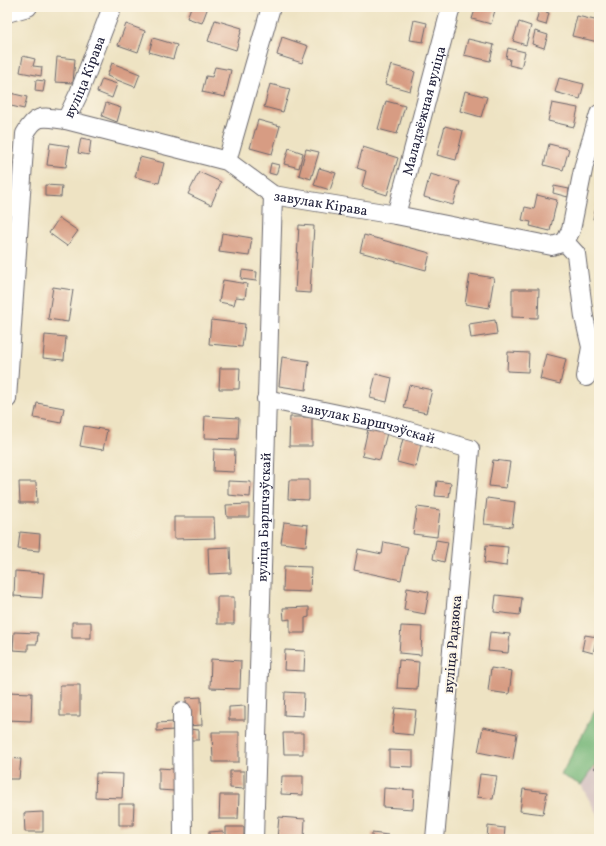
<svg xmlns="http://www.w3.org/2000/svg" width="606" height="846" font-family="Vollkorn,serif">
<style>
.industrial{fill:#d2bfbf}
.forest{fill:#75b678;stroke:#4c6c5a}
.building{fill:#d79c83}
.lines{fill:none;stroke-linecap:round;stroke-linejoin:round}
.minor-casing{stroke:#69666b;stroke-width:20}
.minor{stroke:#fff;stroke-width:18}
.labels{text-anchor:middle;stroke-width:4;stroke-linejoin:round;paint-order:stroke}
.street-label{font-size:14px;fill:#22223b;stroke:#fcf5e5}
</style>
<rect width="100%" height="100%" fill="#fcf5e5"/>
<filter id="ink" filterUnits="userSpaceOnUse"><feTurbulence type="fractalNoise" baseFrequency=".025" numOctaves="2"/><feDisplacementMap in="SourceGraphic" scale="8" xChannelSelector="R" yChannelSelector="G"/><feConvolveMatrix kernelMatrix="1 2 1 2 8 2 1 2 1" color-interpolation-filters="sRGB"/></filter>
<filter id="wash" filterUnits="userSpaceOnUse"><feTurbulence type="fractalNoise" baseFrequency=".012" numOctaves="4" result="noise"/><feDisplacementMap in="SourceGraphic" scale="16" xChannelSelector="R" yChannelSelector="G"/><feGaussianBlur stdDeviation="0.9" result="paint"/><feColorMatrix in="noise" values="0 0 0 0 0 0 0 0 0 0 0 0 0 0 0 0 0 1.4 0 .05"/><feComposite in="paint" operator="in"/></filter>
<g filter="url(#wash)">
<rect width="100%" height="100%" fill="#eee3c3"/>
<path class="industrial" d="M599,759V818L581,785Z"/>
<path class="forest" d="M599,703V759L581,785L561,775Z"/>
<g id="blocks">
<path class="building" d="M191,7H208L202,23L187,18Z
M295,7H307L306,11Z
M476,7H496L491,24L472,19Z
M539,10L549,13L546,25L536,22Z
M577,16L599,21L598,42L572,36Z
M215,20L242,28L236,50L208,41Z
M414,20L427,23L423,42L410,40Z
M519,22L531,26L526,45L513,41Z
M126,24L145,31L138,52L118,45Z
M535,31L548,35L544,48L532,44Z
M282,37L308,46L302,63L277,55Z
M153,38L177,45L173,59L149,52Z
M468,39L494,45L490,61L464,55Z
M508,48L525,52L521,68L509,65L510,59L506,58Z
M23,56L35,59L33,66L42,67L41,76L20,72Z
M57,57L75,59L73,83L55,82Z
M112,63L140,74L135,87L107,76Z
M391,65L415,72L410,91L385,84Z
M215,67L231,70L225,97L202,92L206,76L212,77Z
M559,78L584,84L580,99L555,92Z
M102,79L117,84L112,98L97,92Z
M36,80L45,81L43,92L35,91Z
M270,84L290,89L283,112L264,107Z
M465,91L487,97L481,117L460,111Z
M10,93L27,97L24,109L7,105Z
M386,101L405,106L397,134L378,129Z
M106,103L121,108L117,122L102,116Z
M552,103L578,108L574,127L548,121Z
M258,120L280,126L272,154L250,148Z
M445,126L463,131L456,160L437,155Z
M81,138L91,140L89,155L78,153Z
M50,143L69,146L66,167L47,165Z
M549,144L569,149L563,170L544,165Z
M363,147L398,158L387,195L362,187L366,171L357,168Z
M289,148L303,153L299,168L284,164Z
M306,149L319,152L311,179L299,175Z
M140,157L164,163L159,183L135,177Z
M271,163L279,165L276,175L269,173Z
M319,168L336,173L330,190L314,185Z
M199,172L221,182L211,205L188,194Z
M430,174L460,182L453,205L424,197Z
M45,185L62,186L61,197L45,196Z
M554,186L569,189L568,197L553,193Z
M537,195L557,200L550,231L530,226L531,222L522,220L525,207L534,209Z
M598,200H599V220L593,219Z
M59,218L78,231L67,246L49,233Z
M299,225L314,226L310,293L295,292Z
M222,233L252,238L249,256L219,252Z
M364,235L430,253L426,270L360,252Z
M242,270L257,272L256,281L241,279Z
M470,274L494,278L489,308L465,304Z
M223,280L247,284L245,298L236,297L234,305L219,302Z
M53,287L73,290L68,322L48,319Z
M512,289H539L538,318L512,317Z
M211,320L245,324L242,347L209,344Z
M495,320L497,334L471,338L469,324Z
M45,335L66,337L64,360L43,358Z
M508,352L529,353L528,372L507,371Z
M546,354L566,359L560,384L540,379Z
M282,357L309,361L306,390L279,386Z
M220,368H240L239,389H219Z
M376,374L392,378L387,402L370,398Z
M409,385L432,390L426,413L404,408Z
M37,403L64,408L61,423L34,418Z
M205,416L239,418L238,439L204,438Z
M290,417H312V446H289Z
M84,426L107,430L103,450L80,446Z
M368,429L387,433L380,460L362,456Z
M404,435L422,440L416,467L397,462Z
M214,449L235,450L234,472L213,471Z
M493,460L510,462L506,488L489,486Z
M289,480H309V500L288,499Z
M228,481L251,482L250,497L228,495Z
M437,481L451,483L449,497L435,496Z
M19,482H36L37,503H20Z
M487,498L515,502L512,527L484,524Z
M249,504V517H227L226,505Z
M417,507L440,510L437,537L413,534Z
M174,517H214L215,538L174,539Z
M284,522L308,525L306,546L281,543Z
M20,532L40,534L39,551L18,549Z
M436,540L448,542L444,562L433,559Z
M384,542L408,547L401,580L354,570L358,549L382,554Z
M486,545L508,547L506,566L484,563Z
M230,547L231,573L209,574L208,548Z
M284,566L311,567L310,592L283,591Z
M15,571L44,573L42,598L14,596Z
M407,588L429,592L425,614L404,610Z
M496,595L522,598L520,615L494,612Z
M217,597H234V624H217Z
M309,607V617L305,618V633H290V619L284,620L283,608Z
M72,622H91V638H72Z
M401,626L422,627L421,655L399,653Z
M14,632L38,633L37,644H28V651L13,650Z
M490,632L510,634L508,653L488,651Z
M585,635L597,637L593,653L582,650Z
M285,650L305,651L304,671L284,670Z
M211,659L241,661L240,689L210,688Z
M399,660L419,662L417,689L397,688Z
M491,668L512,671L509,694L488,691Z
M60,685H80V716H60Z
M7,692L32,693L31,721L7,720Z
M285,692L304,693L303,716L284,715Z
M201,697L202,725L187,726L186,698Z
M245,706V720H229V707Z
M395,708L416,710L413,735L392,733Z
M174,722L175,730L157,731V723Z
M483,727L517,734L513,759L478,752Z
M189,729L199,730V740H189Z
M212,732H239V762H213Z
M283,733H303V754H284Z
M389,750L413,751V767L389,766Z
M7,758L21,759L19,779H7Z
M599,762V772L594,768Z
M159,768L174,769V791L159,790Z
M230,771H244V789L230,788Z
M96,773L123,774L122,798L95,797Z
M480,774L497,776L493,799L477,797Z
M282,776H303V795L281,794Z
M384,788L414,790L413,809L383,807Z
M523,789L547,792L543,814L520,811Z
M220,795H239L238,819H219Z
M119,804H134L133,825H119Z
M43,812V832H25L24,813Z
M279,817L305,819L304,839H277Z
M488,826L505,828L504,839H487Z
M226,827H244V839H226Z
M223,831L224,839H209V832Z
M372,833L388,835V839H372Z"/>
</g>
</g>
<g filter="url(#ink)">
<use href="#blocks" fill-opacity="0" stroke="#69666b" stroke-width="1"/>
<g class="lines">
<g class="minor-casing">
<g id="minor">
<path d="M7,13L28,7"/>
<path id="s1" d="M66,120L227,161L273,195L396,215L552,246L565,242"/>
<path d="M227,161L271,7"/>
<path id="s2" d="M396,215L451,7"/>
<path d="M565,242L576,254L584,317L591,347L586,377"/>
<path d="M565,242L571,230L584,165L599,114"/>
<path id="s3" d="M7,399L25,134C36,113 44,117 66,120L79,93L112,7"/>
<path id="s4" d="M266,399L381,423L470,449L435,839"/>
<path d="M182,711L183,839"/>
<path id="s5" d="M254,839L273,195"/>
</g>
</g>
<use href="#minor" class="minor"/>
</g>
</g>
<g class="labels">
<g class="street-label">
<text dy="5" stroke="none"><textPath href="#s3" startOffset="361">вуліца Кірава</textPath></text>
<text dy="5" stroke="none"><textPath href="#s2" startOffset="108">Маладзёжная вуліца</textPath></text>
<text dy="5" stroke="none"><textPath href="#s1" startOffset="272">завулак Кірава</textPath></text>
<text dy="5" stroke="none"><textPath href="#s4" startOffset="105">завулак Баршчэўскай</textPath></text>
<text dy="5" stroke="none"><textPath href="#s5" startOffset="322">вуліца Баршчэўскай</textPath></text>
<text transform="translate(452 644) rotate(-85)" y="5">вуліца Радзюка</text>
</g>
</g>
<rect width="606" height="846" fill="none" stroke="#fcf5e5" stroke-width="24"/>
</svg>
